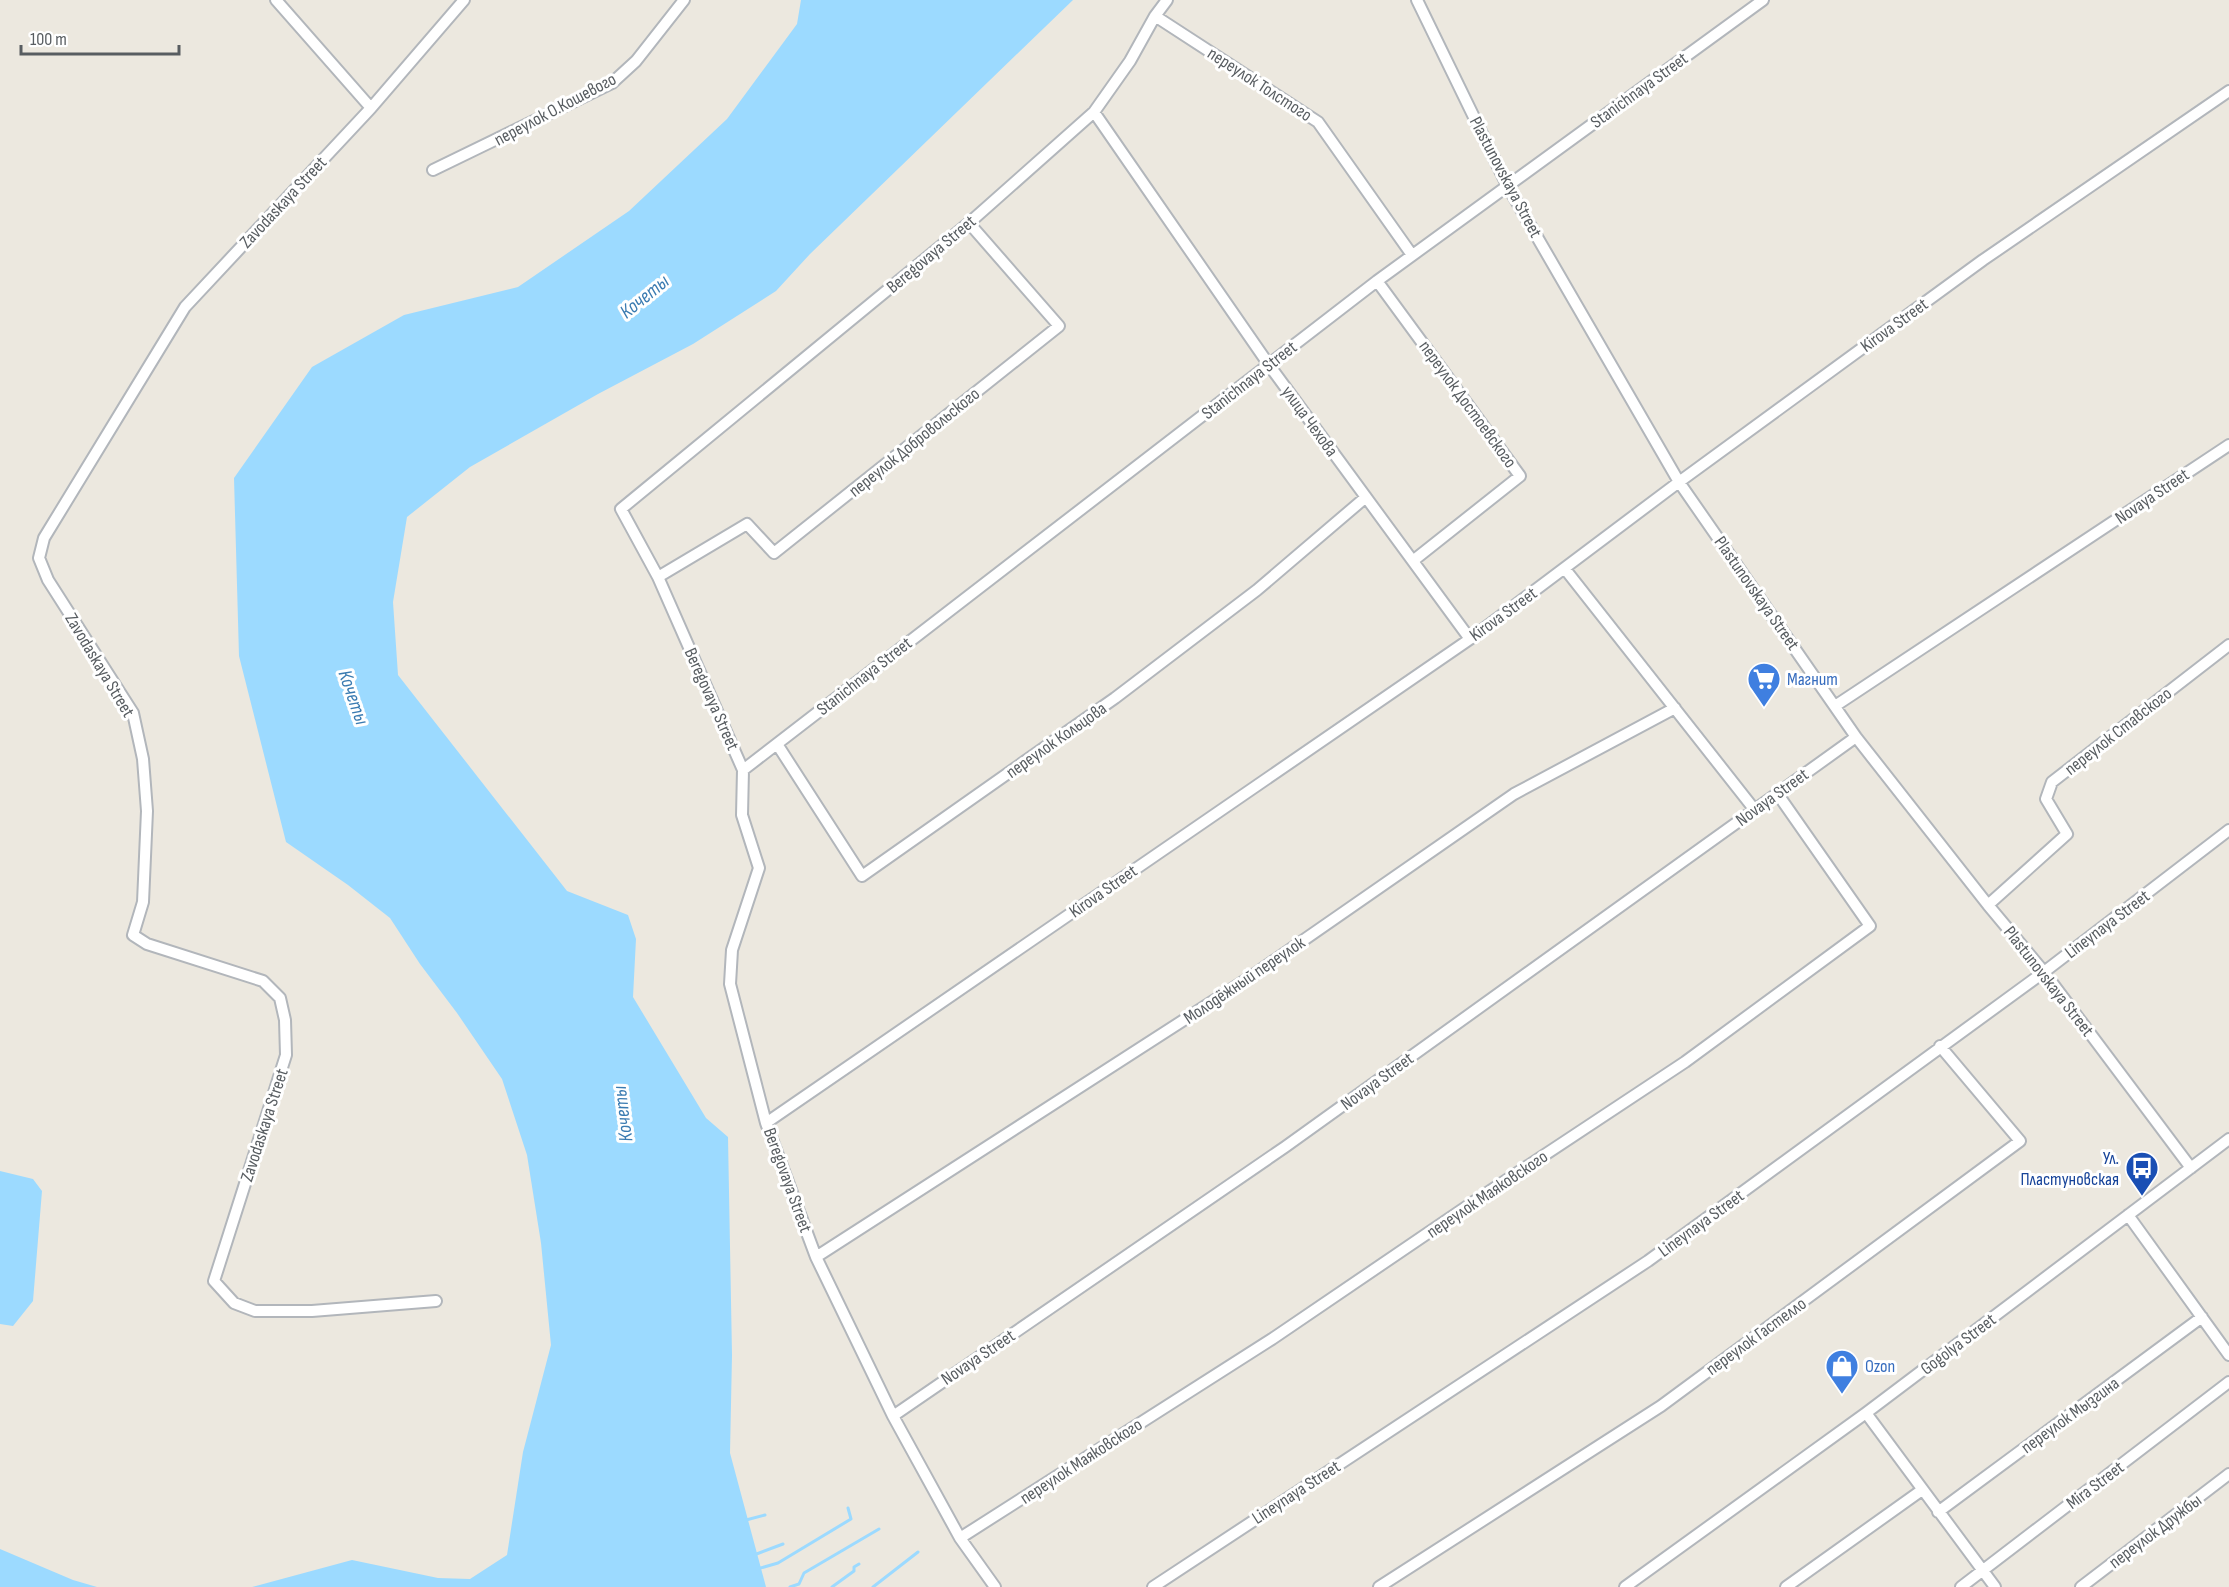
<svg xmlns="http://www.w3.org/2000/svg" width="2229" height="1587" font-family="'Sofia Sans Condensed',sans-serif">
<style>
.water{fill:#9cdaff}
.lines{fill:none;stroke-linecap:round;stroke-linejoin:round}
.stream{stroke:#9cdaff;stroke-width:3}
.minor-casing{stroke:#b2b6bb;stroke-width:14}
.minor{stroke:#fff;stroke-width:10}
.labels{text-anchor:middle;stroke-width:6;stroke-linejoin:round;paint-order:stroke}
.street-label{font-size:18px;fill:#585d61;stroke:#fff}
.shop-label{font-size:18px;fill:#366cbe;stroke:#fff;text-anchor:start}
.transit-label{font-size:18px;fill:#164399;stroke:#fff;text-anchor:end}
.water-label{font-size:20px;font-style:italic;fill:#3a7bb1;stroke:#fff}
</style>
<rect width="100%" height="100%" fill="#ece8df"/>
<path class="water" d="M801,0H1073L810,254L776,291L693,344L598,394L470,467L407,517L393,602L398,675L567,891L628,915L636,939L633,997L706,1118L728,1137L732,1355L730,1453L766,1587H252L352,1560L438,1578L470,1579L507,1555L523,1452L551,1345L541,1243L527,1155L502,1079L457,1013L420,964L390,918L348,885L286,842L239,656L234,478L312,367L404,315L518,287L629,211L727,119L797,24Z
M0,1171L33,1179L42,1191L33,1301L13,1326L0,1324Z
M0,1549L73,1580L97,1587H0Z"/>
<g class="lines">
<path class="stream" d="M746,1520L765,1515
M754,1555L783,1544
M757,1569L778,1563L851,1519L848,1508
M790,1587L799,1584L804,1573L879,1529
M832,1587L854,1571V1567L859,1564
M873,1587L918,1552"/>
<g class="minor-casing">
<path id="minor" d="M276,0L371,108
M1417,0L1507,185L1679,482L1856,737L1988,905L2044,972L2191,1168
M1155,16L1318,122L1412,255
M1094,112L1269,365L1470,639
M433,170L612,83L636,61L684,0
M1377,281L1520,476L1414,560
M1565,569L1754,809
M658,577L747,524L774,553L1059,326L969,223
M1835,706L2229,445
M777,744L862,876L1115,698L1257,590L1366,497
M743,770L1377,281L1763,0
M1988,905L2067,834L2046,799L2052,782L2229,645
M766,1123L1470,639L1679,482L1983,260L2229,91
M2128,1215L2229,1355
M816,1257L1249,978L1514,794L1675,708
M436,1301L312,1311H255L234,1303L214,1281L286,1055L285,1020L280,998L263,981L147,944L133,935L143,902L147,811L143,759L133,713L48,580L39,558L44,538L185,307L371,108L464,0
M1866,1413L1995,1587
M893,1416L1285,1147L1856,737
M1938,1512L2202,1317
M960,1538L1272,1339L1475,1201L1685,1062L1870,926L1777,793
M995,1587L960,1538L893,1416L816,1257L766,1123L730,984L732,950L759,868L742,815L743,770L658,577L621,509L969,223L1094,112L1130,61L1155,16L1167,0
M1153,1587L1648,1261L2044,972L2229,830
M1379,1587L1661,1406L2020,1141L1940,1046
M1625,1587L1866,1413L2229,1139
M1786,1587L1922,1490
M1961,1587L2229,1382
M2081,1587L2229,1474"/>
</g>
<use href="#minor" class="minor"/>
</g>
<defs>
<g id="supermarket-pin" transform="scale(1.725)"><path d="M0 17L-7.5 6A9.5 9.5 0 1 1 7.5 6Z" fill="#3f7fe0" stroke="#fff"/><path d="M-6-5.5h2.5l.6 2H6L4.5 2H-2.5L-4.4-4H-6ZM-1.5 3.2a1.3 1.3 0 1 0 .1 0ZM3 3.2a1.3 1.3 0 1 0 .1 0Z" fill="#fff"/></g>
<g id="bus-pin" transform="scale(1.725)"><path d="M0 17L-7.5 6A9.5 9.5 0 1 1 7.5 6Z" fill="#1a4fb4" stroke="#fff"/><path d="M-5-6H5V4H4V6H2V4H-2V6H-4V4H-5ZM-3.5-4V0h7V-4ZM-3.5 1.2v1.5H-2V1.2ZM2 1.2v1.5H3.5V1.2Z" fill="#fff"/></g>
<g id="shop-pin" transform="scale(1.725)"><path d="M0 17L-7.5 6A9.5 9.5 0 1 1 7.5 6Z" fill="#3f7fe0" stroke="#fff"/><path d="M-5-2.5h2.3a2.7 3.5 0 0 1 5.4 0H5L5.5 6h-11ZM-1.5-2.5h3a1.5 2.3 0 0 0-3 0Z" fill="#fff"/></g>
</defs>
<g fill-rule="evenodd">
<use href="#supermarket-pin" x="1764" y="679"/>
<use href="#bus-pin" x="2142" y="1168"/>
<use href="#shop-pin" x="1842" y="1366"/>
</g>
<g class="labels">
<g class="street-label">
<text transform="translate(1260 84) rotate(33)" y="6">переулок Толстого</text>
<text transform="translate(1639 90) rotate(-36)" y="6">Stanichnaya Street</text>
<text transform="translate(555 109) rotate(-28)" y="6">переулок О.Кошевого</text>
<text transform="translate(1506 177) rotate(62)" y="6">Plastunovskaya Street</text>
<text transform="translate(283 202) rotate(-47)" y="6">Zavodaskaya Street</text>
<text transform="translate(931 254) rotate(-40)" y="6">Beregovaya Street</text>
<text transform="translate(1894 325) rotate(-36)" y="6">Kirova Street</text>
<text transform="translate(1249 380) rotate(-38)" y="6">Stanichnaya Street</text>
<text transform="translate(1468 404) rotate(54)" y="6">переулок Достоевского</text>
<text transform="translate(1310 421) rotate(54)" y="6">улица Чехова</text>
<text transform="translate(914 442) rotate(-39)" y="6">переулок Добровольского</text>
<text transform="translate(2152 496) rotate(-34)" y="6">Novaya Street</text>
<text transform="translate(1757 593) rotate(55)" y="6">Plastunovskaya Street</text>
<text transform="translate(1503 614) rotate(-36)" y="6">Kirova Street</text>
<text transform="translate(100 665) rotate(59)" y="6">Zavodaskaya Street</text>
<text transform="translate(864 676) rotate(-38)" y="6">Stanichnaya Street</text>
<text transform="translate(712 699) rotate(66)" y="6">Beregovaya Street</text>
<text transform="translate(2118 731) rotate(-38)" y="6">переулок Ставского</text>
<text transform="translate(1056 740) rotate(-35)" y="6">переулок Кольцова</text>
<text transform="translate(1772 797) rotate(-36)" y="6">Novaya Street</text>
<text transform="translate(1103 891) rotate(-35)" y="6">Kirova Street</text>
<text transform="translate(2107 924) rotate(-37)" y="6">Lineynaya Street</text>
<text transform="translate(1244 980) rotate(-34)" y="6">Молодёжный переулок</text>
<text transform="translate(2049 981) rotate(52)" y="6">Plastunovskaya Street</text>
<text transform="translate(1377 1081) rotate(-36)" y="6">Novaya Street</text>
<text transform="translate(264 1125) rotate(-72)" y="6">Zavodaskaya Street</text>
<text transform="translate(788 1180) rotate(70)" y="6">Beregovaya Street</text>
<text transform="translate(1487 1194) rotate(-34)" y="6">переулок Маяковского</text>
<text transform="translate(1701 1223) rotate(-36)" y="6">Lineynaya Street</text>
<text transform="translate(1756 1336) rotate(-36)" y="6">переулок Гастелло</text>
<text transform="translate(1958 1344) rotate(-37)" y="6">Gogolya Street</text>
<text transform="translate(978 1357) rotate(-34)" y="6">Novaya Street</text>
<text transform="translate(2070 1415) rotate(-36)" y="6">переулок Мызгина</text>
<text transform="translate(1081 1461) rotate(-33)" y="6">переулок Маяковского</text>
<text transform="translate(2095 1485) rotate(-37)" y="6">Mira Street</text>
<text transform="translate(1296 1492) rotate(-33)" y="6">Lineynaya Street</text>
<text transform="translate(2155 1531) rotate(-37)" y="6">переулок Дружбы</text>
</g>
<g class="shop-label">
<text x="1787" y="685">Магнит</text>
<text x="1865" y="1372">Ozon</text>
</g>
<g class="transit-label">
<text x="2119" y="1164">Ул.<tspan x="2119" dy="21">Пластуновская</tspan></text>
</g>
<g class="water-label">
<text transform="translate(644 296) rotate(-39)" y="7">Кочеты</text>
<text transform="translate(354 697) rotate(71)" y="7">Кочеты</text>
<text transform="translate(622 1114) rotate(-97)" y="7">Кочеты</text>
</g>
</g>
<path d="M21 45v9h158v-9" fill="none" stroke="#585d61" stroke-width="3"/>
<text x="30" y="45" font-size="18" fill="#585d61" stroke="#ffffff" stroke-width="4.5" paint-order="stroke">100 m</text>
</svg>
